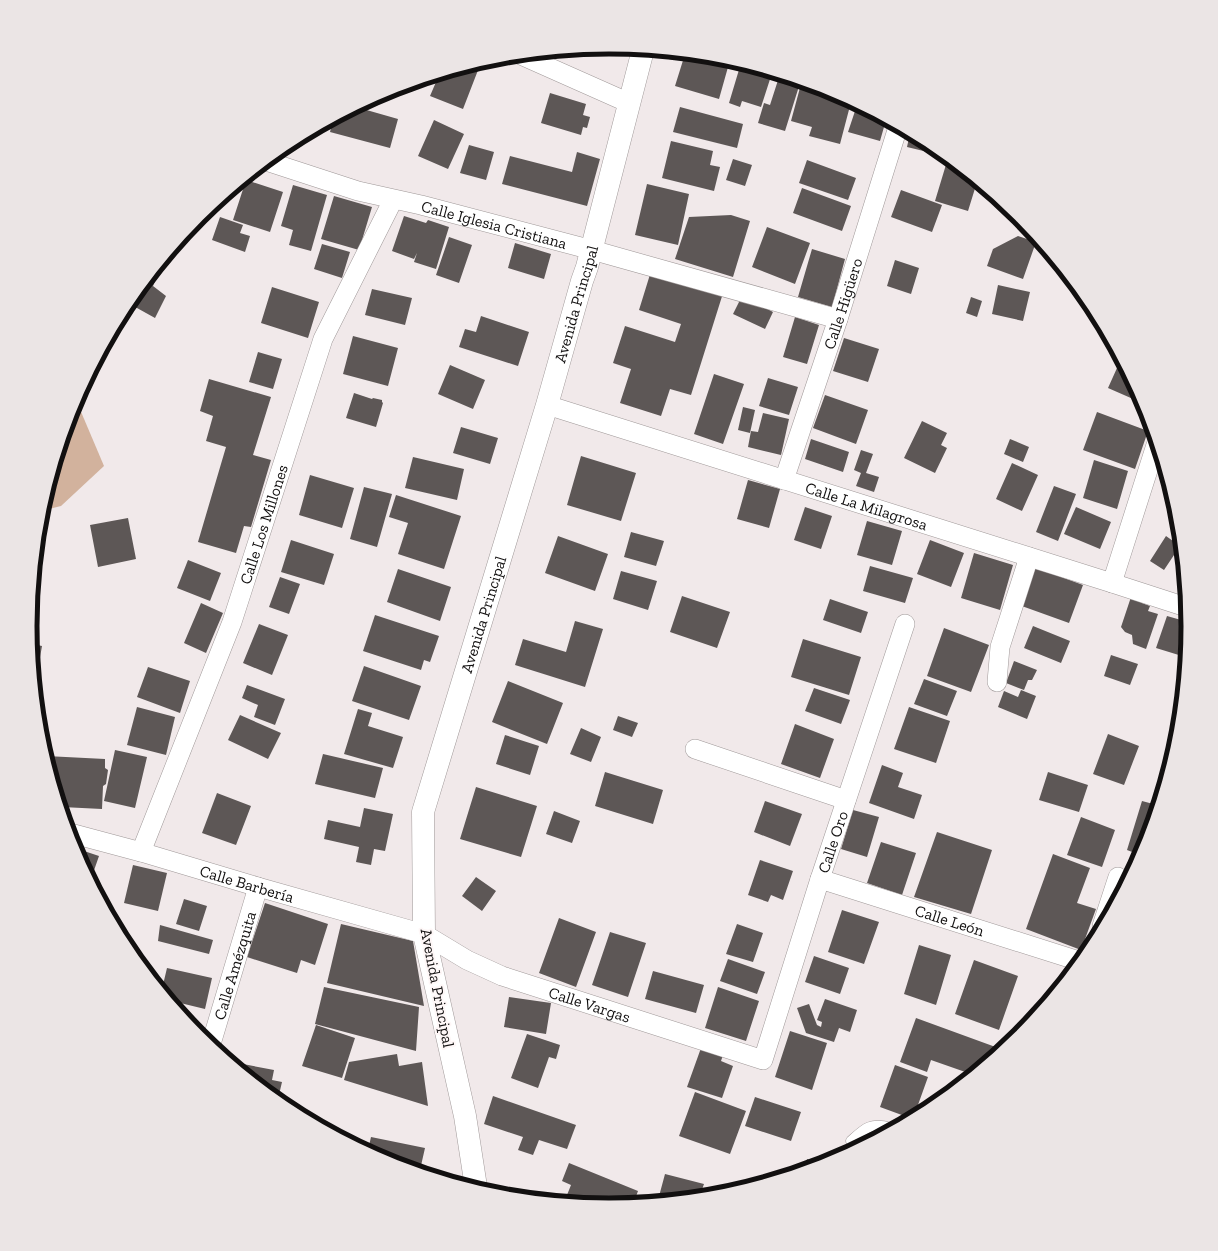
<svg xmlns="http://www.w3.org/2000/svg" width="1218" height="1251" font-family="'Zilla Slab',serif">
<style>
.forest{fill:#d2b29d}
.building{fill:#5d5756}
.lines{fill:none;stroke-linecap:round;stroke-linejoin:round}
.service-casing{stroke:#9f9898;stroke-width:11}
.minor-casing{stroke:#9f9898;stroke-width:20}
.tertiary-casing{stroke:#9f9898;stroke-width:23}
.service{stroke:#fff;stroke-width:10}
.minor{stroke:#fff;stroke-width:19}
.tertiary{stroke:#fff;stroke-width:22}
.labels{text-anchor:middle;stroke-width:4;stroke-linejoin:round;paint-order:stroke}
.street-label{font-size:16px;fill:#121010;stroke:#fef7f7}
.rim{fill:none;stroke:#121010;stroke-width:5}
</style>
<rect width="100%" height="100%" fill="#f1e9ea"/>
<path class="forest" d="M76,400L104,466L61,506L41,511Z"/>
<path class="building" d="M591,48L588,54L579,49H582Z
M685,54L722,58L730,60L719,99L675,86Z
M477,63L480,65L463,109L430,96L439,75Z
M741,63L772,73L761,107L742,101L740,107L729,103Z
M779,77L800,83L785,131L758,123L764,103L770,105Z
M801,84L835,93L851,102L840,144L809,136L812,127L791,121Z
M550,93L586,104L583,115L590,117L587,128L583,127L581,135L541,123Z
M857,105L886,120L880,141L848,132Z
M356,107L398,119L390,148L330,132L333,120Z
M680,107L743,124L737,148L673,132Z
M434,120L464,134L448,169L418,156Z
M308,133L304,143L296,140Z
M910,133L931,144L941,152L940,155L907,147Z
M671,141L713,151L710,165L720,167L714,191L662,178Z
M469,145L494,152L486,180L460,173Z
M577,152L600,159L587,206L502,184L510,156L572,172Z
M948,158L977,182L968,211L935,201Z
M733,159L752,165L745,186L726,180Z
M807,160L856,178L848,200L799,183Z
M246,180L283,192L270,232L233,220Z
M647,184L689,194L678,245L635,235Z
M293,185L327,195L311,251L289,245L293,230L281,226Z
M802,188L851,206L842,231L793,213Z
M901,190L942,205L932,232L891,217Z
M334,196L372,207L359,250L321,239Z
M731,215L750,221L733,277L675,259L689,217Z
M404,216L426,223L428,220L449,227L436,269L414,262L417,253L414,259L392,251Z
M220,217L243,225L240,233L250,236L245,252L212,240Z
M767,227L810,243L795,284L752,267Z
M1018,236L1036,242L1023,279L987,266L993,249Z
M449,237L472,245L459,283L436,275Z
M515,243L551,254L544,279L508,268Z
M322,244L350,252L342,278L314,269Z
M812,249L845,259L832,307L798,297Z
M166,257L153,286L166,296L155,318L128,303Z
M895,260L919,268L911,294L887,286Z
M652,268L724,290L691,395L670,389L661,416L620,403L631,369L613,363L625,326L675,342L681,324L639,310Z
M998,285L1030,292L1023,321L992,314Z
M272,287L319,302L308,338L261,323Z
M372,289L412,298L405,325L365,315Z
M742,296L773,312L765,329L733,314Z
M971,297L982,301L977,317L966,313Z
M481,316L529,332L518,366L459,347L465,329L476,332Z
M795,317L819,325L807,364L783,357Z
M353,336L398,348L388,386L343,374Z
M844,338L879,349L868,382L833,371Z
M258,352L282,359L273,389L249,382Z
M450,365L485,380L473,409L438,394Z
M1117,368L1127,372L1142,400L1140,402L1108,388Z
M714,374L744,384L723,444L694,434Z
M768,378L798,387L789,415L759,406Z
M209,379L271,397L253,455L271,460L251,527L244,526L236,553L198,542L226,447L206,441L213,416L200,411Z
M354,393L372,399L373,398L382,400V402L383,403L376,427L346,418Z
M825,395L868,410L856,444L813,428Z
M743,407L755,410L750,433L738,430Z
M1097,412L1148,431L1135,469L1083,450Z
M763,413L789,419L781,455L748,447L751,431L758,432Z
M922,421L947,433L941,445L947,448L935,473L904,458Z
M461,427L498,438L490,464L453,453Z
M811,439L849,452L843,472L805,459Z
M1010,439L1029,447L1023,462L1004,454Z
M861,450L873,454L866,473L879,477L874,492L856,486L861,473L854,470Z
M581,456L636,473L621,521L567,505Z
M413,457L464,469L457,500L405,488Z
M1094,460L1128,471L1117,509L1083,498Z
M1012,463L1038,475L1022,511L996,499Z
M310,475L354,488L342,528L299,515Z
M748,480L780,489L769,528L737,519Z
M1054,486L1076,494L1058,541L1036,532Z
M364,487L392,494L377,547L350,539Z
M396,495L461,516L444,569L398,554L408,523L389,517Z
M805,507L832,516L821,549L794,540Z
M1076,507L1111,522L1100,549L1064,534Z
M128,518L136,559L98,567L90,525Z
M867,521L902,531L892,565L857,555Z
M631,532L664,541L656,566L624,557Z
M558,536L608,554L595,591L545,573Z
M1166,536L1180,546L1164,570L1150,561Z
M291,540L334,554L324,585L281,572Z
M930,540L964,553L951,587L917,574Z
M974,553L1013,565L1000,610L961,598Z
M188,560L221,573L210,601L177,588Z
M870,566L913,578L905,603L863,591Z
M1034,567L1083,585L1069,623L1019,605Z
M398,569L451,587L440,621L387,602Z
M621,571L657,581L648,610L613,599Z
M280,577L300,584L289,614L269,607Z
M1132,594L1144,599L1142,603L1150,606L1148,611L1158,614L1146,649L1133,644L1132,635L1125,632L1121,627Z
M682,596L730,612L717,648L670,632Z
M830,599L868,612L861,633L823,620Z
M201,603L223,613L206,653L184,643Z
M375,615L439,636L430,662L424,660L421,670L363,651Z
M1167,616L1188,622L1186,645L1182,656L1156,648Z
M575,621L603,629L585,687L515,665L523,639L566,652Z
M259,624L288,635L272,675L243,663Z
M1033,626L1070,641L1061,663L1024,648Z
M944,628L989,645L971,692L927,676Z
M803,639L861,657L849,695L791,677Z
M32,644L42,646L36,680H35Z
M1111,655L1138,664L1130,685L1104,676Z
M1014,661L1037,670L1032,680H1028L1024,690L1006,683Z
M364,666L421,686L409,720L352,701Z
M148,667L190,681L180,713L137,697Z
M924,679L957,691L947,716L914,704Z
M508,681L563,703L547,744L492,722Z
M247,685L285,699L275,725L254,717L258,705L242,698Z
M814,688L850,700L841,724L805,711Z
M1021,690L1036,696L1027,719L998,707L1004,691L1018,697Z
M137,707L175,717L166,755L127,745Z
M909,707L950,721L936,763L894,749Z
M358,709L372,713L368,726L403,737L393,768L344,754Z
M240,715L281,733L268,759L228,740Z
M618,716L638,723L632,737L613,730Z
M1178,717H1179L1177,739L1171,737Z
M795,724L834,739L820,778L781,764Z
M581,728L601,737L591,762L570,754Z
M1108,734L1139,746L1124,785L1093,774Z
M505,735L539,746L530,775L496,764Z
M115,750L147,757L135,808L104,801Z
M323,754L383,768L375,798L315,784Z
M46,756L105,759V768L108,770L106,784L103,786L102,809L62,807Z
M882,765L903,773L898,787L922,795L914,819L869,803Z
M605,772L663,790L653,824L595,806Z
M1048,772L1088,785L1079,812L1039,800Z
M476,787L537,806L521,857L460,839Z
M217,793L251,806L236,845L202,833Z
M765,801L802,814L790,846L754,832Z
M1142,801L1157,805L1144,847L1140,855L1127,850Z
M364,808L393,814L385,851L374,849L371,865L356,862L359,847L324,839L328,820L360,827Z
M853,810L879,817L867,857L841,849Z
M554,811L580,821L572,843L546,834Z
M1081,817L1115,830L1102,867L1067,855Z
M937,832L992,850L971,914L914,897Z
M881,842L916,853L902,895L867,883Z
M75,848L99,856L91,879L85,868Z
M1053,854L1090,868L1077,903L1096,909L1081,950L1026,929Z
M760,860L793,871L783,900L771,895L768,902L748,895Z
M133,865L167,873L158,911L124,903Z
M476,877L496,891L482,911L462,896Z
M184,899L207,906L199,931L176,924Z
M265,903L328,924L315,965L301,960L297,973L247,957Z
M842,910L879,922L864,964L828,952Z
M559,918L596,932L576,987L539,973Z
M341,924L413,941L424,1006L327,983Z
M737,924L763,933L753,962L726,954Z
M160,925L213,940L209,954L158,941Z
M610,932L646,943L628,997L592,985Z
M919,945L951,955L936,1005L904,994Z
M814,956L849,968L840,994L805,982Z
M728,959L765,972L757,994L720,981Z
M974,960L1018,976L999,1030L955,1014Z
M167,968L212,978L205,1009L172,1001L162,989Z
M653,971L704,985L696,1013L645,999Z
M324,987L419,1007L416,1051L315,1024Z
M718,987L759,1001L746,1041L705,1028Z
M509,997L551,1003L546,1034L504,1027Z
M825,999L857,1010L850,1032L839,1028L834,1042L806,1033L797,1008L809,1004L817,1025L821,1027L822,1022L817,1020Z
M916,1018L1001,1049L971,1074L931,1060L927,1072L900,1062Z
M316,1025L355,1038L342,1078L302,1066Z
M790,1031L827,1043L812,1090L775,1077Z
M527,1034L560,1045L556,1059L549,1057L538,1088L511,1078Z
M701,1048L723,1055L721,1061L733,1066L722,1098L687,1087Z
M397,1054L399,1066L422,1062L428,1106L344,1080L349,1062Z
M243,1064L274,1070L272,1080L282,1082L278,1099L242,1070Z
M895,1065L928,1077L914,1116L910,1118L880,1107Z
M695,1092L746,1111L730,1154L679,1136Z
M493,1096L576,1125L567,1149L539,1140L533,1155L518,1150L523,1137L484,1124Z
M755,1097L801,1112L791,1141L745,1126Z
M371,1137L425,1148L420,1170L387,1160L368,1150Z
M807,1159L820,1164L805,1168Z
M569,1163L638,1191L634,1202L609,1204L565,1200L571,1185L562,1181Z
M665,1174L704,1184L700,1195L658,1200Z"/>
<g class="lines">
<g class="service-casing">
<path id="service" d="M851,1141C865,1128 871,1122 891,1128"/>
</g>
<g class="minor-casing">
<g id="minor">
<path d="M521,55L629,103"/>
<path id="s1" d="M266,161L358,191L421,205L592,250L838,319"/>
<path id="s2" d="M547,405L1112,583L1186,607"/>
<path id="s3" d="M784,480L838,319L898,127"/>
<path d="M1112,583L1156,445"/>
<path d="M997,682L1000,647L1029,557"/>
<path d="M695,749L846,800"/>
<path id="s4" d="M70,833L141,852L258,887L424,934L467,960L502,976L763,1060L820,879L905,624"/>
<path id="s5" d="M141,852L232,622L323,339L393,200"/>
<path id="s6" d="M820,879L1079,961"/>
<path d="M1102,926L1118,877"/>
<path id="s7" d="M211,1044L258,887"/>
</g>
</g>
<g class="tertiary-casing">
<g id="tertiary">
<path id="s8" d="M476,1187L465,1116L424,934L423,812L547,405L582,281L587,267L643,50"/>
</g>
</g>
<use href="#service" class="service"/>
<use href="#minor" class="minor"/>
<use href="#tertiary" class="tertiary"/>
</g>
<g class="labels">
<g class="street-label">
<text dy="6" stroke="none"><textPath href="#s1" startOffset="237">Calle Iglesia Cristiana</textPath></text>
<text dy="6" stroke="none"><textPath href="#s8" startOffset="911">Avenida Principal</textPath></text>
<text dy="6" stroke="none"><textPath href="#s3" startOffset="186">Calle Higüero</textPath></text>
<text dy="6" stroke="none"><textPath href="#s2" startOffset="335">Calle La Milagrosa</textPath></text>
<text dy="6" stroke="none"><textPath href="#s5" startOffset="350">Calle Los Millones</textPath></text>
<text dy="6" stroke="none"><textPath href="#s8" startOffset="587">Avenida Principal</textPath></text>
<text dy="6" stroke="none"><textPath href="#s4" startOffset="960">Calle Oro</textPath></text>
<text dy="6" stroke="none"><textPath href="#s4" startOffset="184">Calle Barbería</textPath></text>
<text dy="6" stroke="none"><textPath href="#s6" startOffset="136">Calle León</textPath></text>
<text dy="6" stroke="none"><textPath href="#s7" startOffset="82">Calle Amézquita</textPath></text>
<text transform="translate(438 988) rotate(79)" y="6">Avenida Principal</text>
<text dy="6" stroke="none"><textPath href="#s4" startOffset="549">Calle Vargas</textPath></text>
</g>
</g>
<path d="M0 0H1218V1251H0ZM37 626a572 572 0 1 1 1144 0a572 572 0 1 1-1144 0Z" fill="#ebe5e5" fill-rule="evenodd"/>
<path class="rim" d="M37 626a572 572 0 1 1 1144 0a572 572 0 1 1-1144 0Z"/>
</svg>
